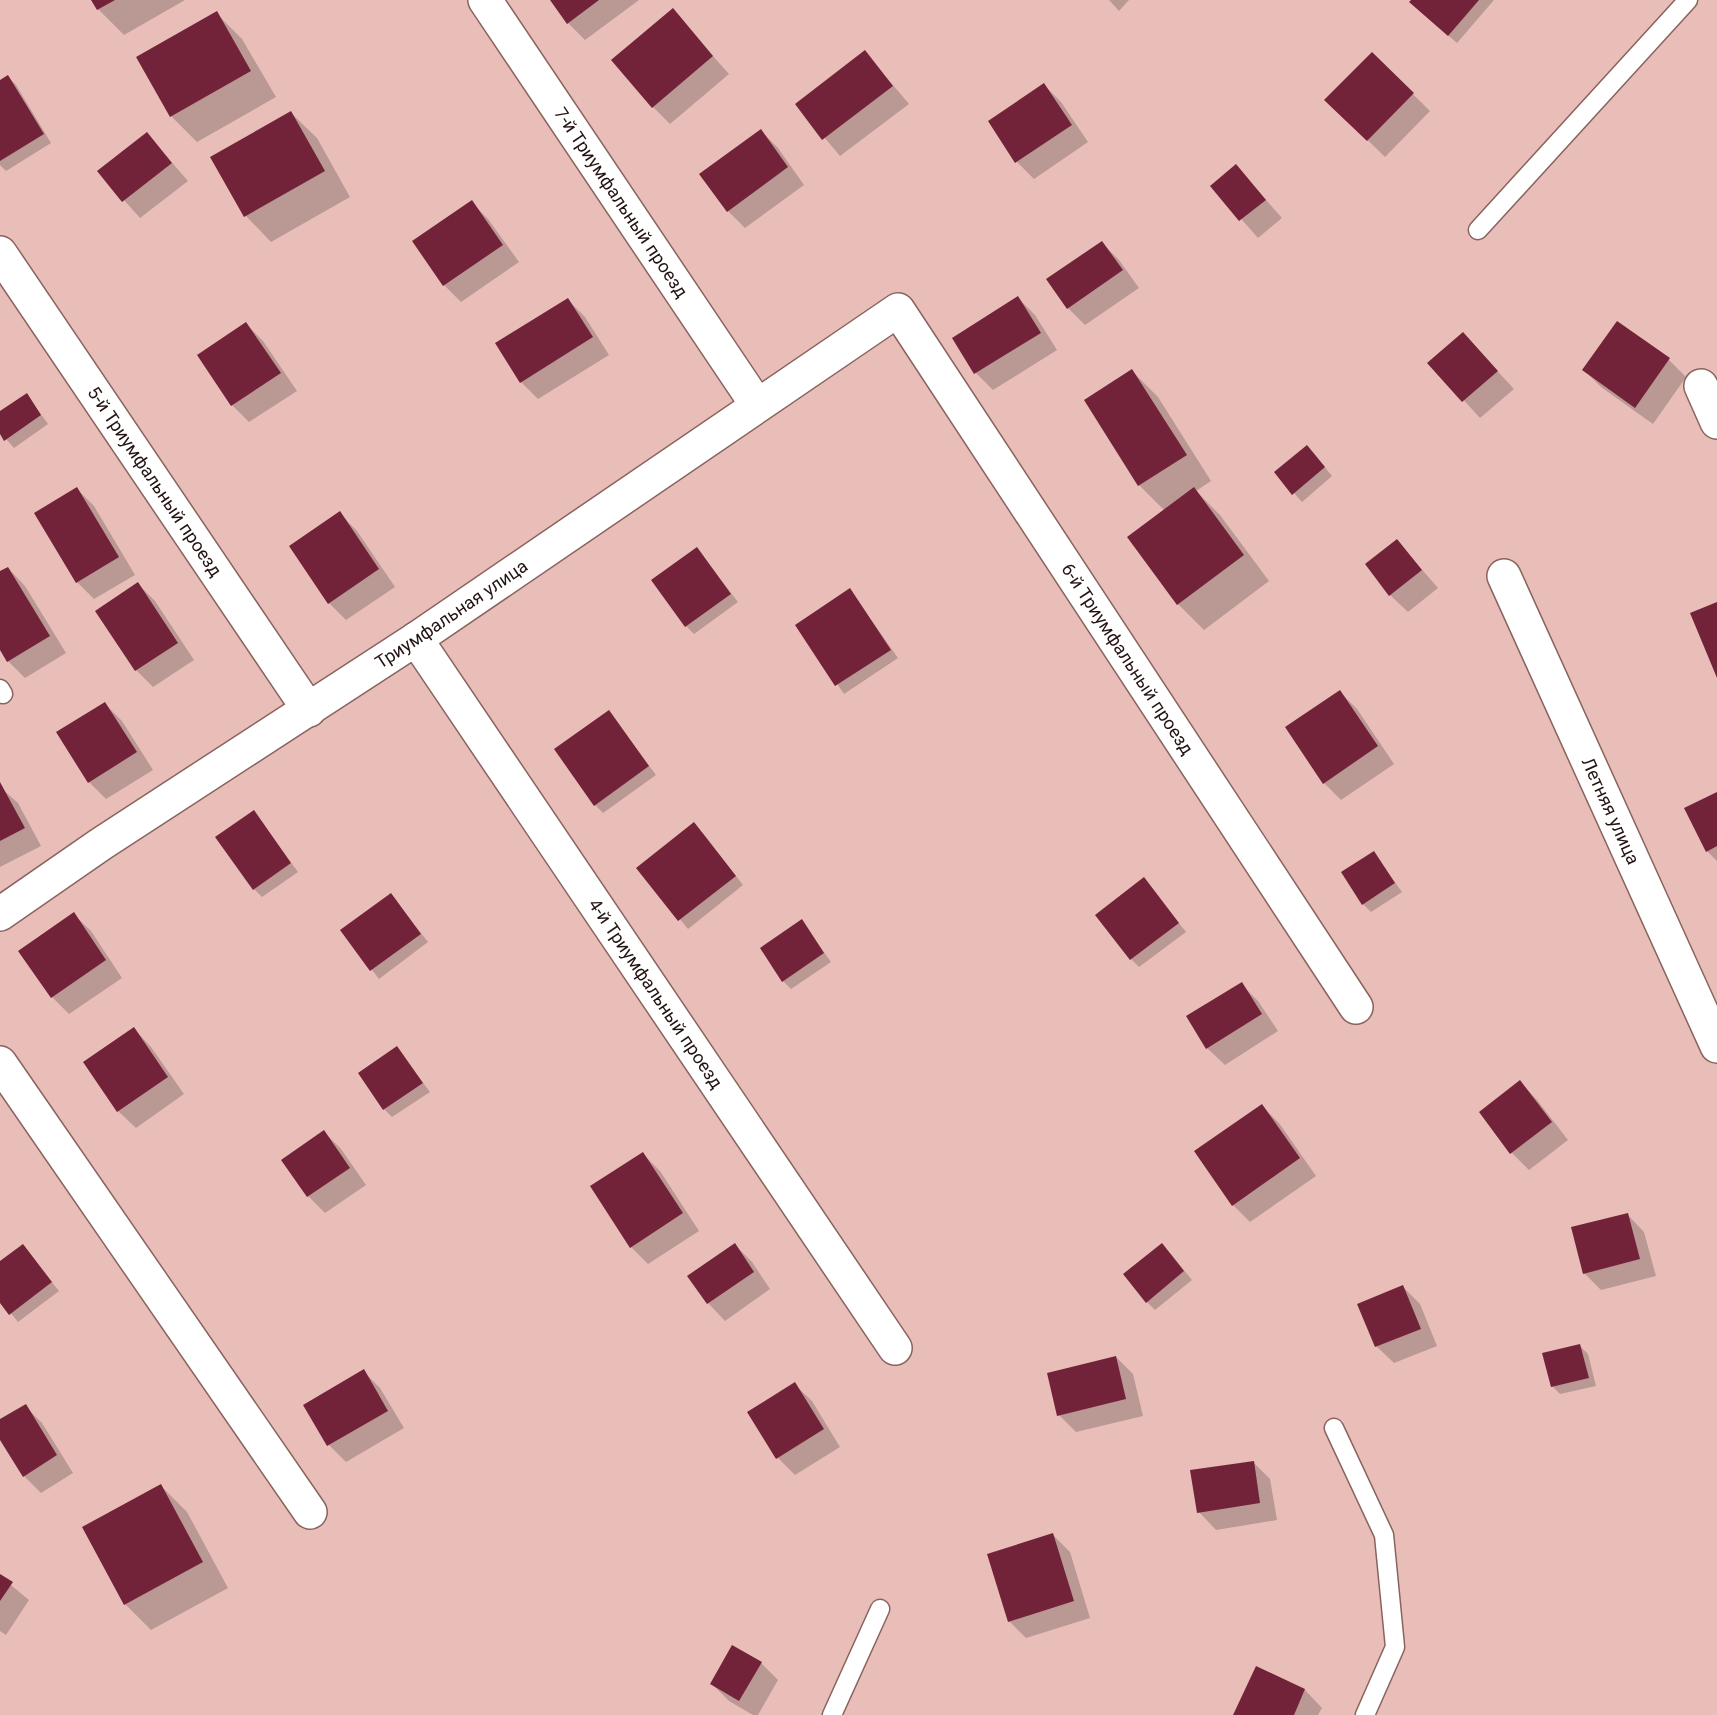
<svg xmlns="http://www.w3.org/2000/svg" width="1717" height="1715" font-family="Roboto,sans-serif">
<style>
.shadow{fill:#0003}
.building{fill:#732339}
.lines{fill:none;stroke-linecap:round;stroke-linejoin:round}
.lane-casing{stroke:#89635e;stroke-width:21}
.street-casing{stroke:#89635e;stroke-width:36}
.lane{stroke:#fff;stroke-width:18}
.street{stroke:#fff;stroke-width:33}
.labels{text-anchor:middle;stroke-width:6;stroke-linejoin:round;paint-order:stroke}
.street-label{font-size:18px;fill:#231413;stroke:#f6cac5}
</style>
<rect width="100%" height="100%" fill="#e9beb8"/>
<path class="shadow" d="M92,0H185L124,35L98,9Z
M552,0H639L585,40L568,23Z
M1109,0H1129L1119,11Z
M1413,0H1494L1457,43L1419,10Z
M672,10L729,74L670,124L653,107Z
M216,13L242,39L276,97L197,142L171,116L138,58Z
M865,52L909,104L840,156L797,105Z
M1372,54L1430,111L1385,157L1344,117Z
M8,77L16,85L51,143L6,171L0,165V82Z
M1044,85L1061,102L1088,142L1034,179L1017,162Z
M291,113L317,138L350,197L271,242L246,216L212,157Z
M761,131L778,148L804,185L745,228L728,211Z
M147,134L188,181L140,218L99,172Z
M1236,166L1282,218L1258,238L1212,186Z
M471,202L488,219L519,262L461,302L444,285Z
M1102,243L1119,260L1139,288L1085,325L1068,308Z
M1018,298L1035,315L1057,350L993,390L976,373L954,339Z
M568,300L585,317L609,355L538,399L521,382Z
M1617,323L1669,360L1686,377L1653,424L1601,387L1584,370Z
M246,324L263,341L297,391L249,422L232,405Z
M1463,334L1514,389L1480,418L1430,363Z
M1132,371L1158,397L1211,481L1196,491L1220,515L1269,581L1204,630L1178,604L1165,511L1139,485Z
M27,395L48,424L14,448L0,432V413Z
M1315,455L1332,476L1302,502L1276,473Z
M77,489L94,506L135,575L94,599L77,582Z
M339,513L357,531L395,587L346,620L329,603Z
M1397,541L1438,588L1408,612L1390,595Z
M697,549L738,602L694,634L686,626Z
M8,568L25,586L66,653L25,678L8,661L0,647V573Z
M138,584L155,601L194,660L153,687L136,670L97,611Z
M850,590L898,658L844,694L797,625Z
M1340,692L1357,709L1394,764L1341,800L1324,783Z
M105,704L122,721L153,770L106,799L89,782Z
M609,712L656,775L603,813L595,805Z
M0,787L18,803L41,846L0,867Z
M1717,794V861L1707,851Z
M254,812L298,872L262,897L254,889Z
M702,832L743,885L688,929L638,868Z
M1374,853L1402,892L1371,912L1363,904Z
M1144,879L1186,932L1139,967L1131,959Z
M391,895L428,942L379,979L342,931Z
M73,914L91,931L122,978L69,1014L52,997L20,951Z
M802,921L831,962L791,989L783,981Z
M1241,984L1258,1001L1278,1031L1225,1065L1207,1048Z
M134,1029L151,1047L184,1094L136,1128L118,1111Z
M397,1048L430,1092L392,1117L384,1109Z
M1520,1082L1537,1100L1568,1140L1529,1170L1512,1153L1481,1112Z
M1262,1106L1279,1123L1316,1176L1250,1222L1233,1205Z
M324,1132L341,1149L366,1185L325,1213L308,1196Z
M643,1154L660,1171L699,1231L648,1264L631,1247Z
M1627,1214L1644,1232L1656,1276L1601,1290L1584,1273Z
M735,1245L752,1262L770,1289L725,1321L708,1303L690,1277Z
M23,1246L59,1291L18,1322L0,1300V1263Z
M1170,1253L1192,1280L1155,1310L1147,1302Z
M1403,1287L1420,1304L1437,1346L1394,1363L1376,1346Z
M1580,1346L1588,1354L1596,1386L1560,1394L1552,1386Z
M1116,1357L1133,1374L1143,1416L1076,1432L1059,1415Z
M363,1371L380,1388L404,1428L346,1462L329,1445L305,1406Z
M794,1384L812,1401L840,1447L795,1475L778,1458L749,1413Z
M25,1406L42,1423L73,1473L41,1493L24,1476L0,1437V1421Z
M1253,1462L1270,1479L1277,1520L1216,1530L1199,1512Z
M161,1486L187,1512L228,1588L151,1630L125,1604Z
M1053,1535L1070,1552L1090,1618L1026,1638L1009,1621Z
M0,1576L29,1600L6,1635L0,1631Z
M761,1663L778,1680L758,1715H753L729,1701L712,1684Z
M1256,1668L1305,1690L1322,1708L1318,1715H1235Z"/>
<path class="building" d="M91,0H115L97,10Z
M550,0H599L567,24Z
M1411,0H1479L1448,36L1409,2Z
M673,8L713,56L652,108L611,60Z
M217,11L251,71L170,117L136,57Z
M865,50L893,86L822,140L795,104Z
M1372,52L1414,93L1367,141L1324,100Z
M8,75L44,134L0,161V80Z
M1044,83L1072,125L1015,163L988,121Z
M291,111L325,171L244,217L210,157Z
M761,129L788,167L727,212L699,174Z
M147,132L172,163L122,202L97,171Z
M1236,164L1266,200L1239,221L1210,186Z
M472,200L503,245L443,286L412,241Z
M1102,241L1123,270L1067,309L1046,279Z
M1018,296L1041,333L974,374L952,338Z
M568,298L593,337L520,383L495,343Z
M1617,321L1670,358L1635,408L1582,370Z
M246,322L281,373L231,406L197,355Z
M1463,332L1498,371L1462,402L1427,363Z
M1132,369L1187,455L1138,486L1084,400Z
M27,393L41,415L4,441L0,434V411Z
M1307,445L1325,467L1292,495L1274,472Z
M77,487L119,557L76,583L34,513Z
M1194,487L1244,555L1177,605L1127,537Z
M340,511L379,569L328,604L289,546Z
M1397,539L1422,570L1389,596L1365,564Z
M697,547L731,594L685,627L651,580Z
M8,567L50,636L7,662L0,650V571Z
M138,582L178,643L135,671L95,611Z
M850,588L891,650L835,686L795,625Z
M1717,602V678L1690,613Z
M1340,690L1378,746L1323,784L1285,727Z
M105,702L137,752L88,783L56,732Z
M609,710L649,766L594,806L554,749Z
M0,782L25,828L0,841Z
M1717,792V846L1706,852L1684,808Z
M254,810L291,863L253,890L215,837Z
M694,822L736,876L678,921L636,868Z
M1374,851L1395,883L1362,905L1341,872Z
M1144,877L1179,923L1130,960L1095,915Z
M391,893L421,934L370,971L340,930Z
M74,912L106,960L51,998L18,951Z
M802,919L824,953L782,982L760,948Z
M1242,982L1262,1014L1206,1049L1186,1016Z
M134,1027L168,1077L117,1112L83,1062Z
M397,1046L423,1083L383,1110L358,1073Z
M1520,1080L1552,1122L1510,1154L1479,1112Z
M1262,1104L1300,1158L1232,1206L1194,1151Z
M324,1130L350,1168L307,1197L281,1160Z
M643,1152L683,1213L630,1248L590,1186Z
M1628,1213L1640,1259L1583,1274L1571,1227Z
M735,1243L754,1272L707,1304L687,1276Z
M1162,1243L1184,1271L1146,1303L1123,1274Z
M23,1244L52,1282L9,1315L0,1303V1261Z
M1403,1285L1421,1329L1375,1347L1357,1304Z
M1580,1344L1589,1378L1551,1387L1542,1353Z
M1116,1356L1126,1399L1057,1416L1047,1373Z
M364,1369L388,1411L327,1446L303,1405Z
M795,1382L824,1429L776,1459L747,1412Z
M26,1404L57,1455L23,1477L0,1440V1419Z
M1254,1461L1260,1503L1197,1513L1190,1470Z
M161,1484L203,1562L124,1605L82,1527Z
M1053,1533L1074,1601L1008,1622L987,1554Z
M0,1574L13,1582L0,1601Z
M732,1645L762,1662L739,1701L710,1684Z
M1256,1666L1305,1689L1294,1715H1233Z"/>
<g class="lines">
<g class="lane-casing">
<path id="lane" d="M1478,230L1688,0
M0,689L3,694
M1334,1428L1384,1535L1395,1647L1365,1715
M832,1715L880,1609"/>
</g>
<g class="street-casing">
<g id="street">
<path id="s1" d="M485,0L757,405"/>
<path id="s2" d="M0,253L309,710"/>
<path d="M1701,386L1717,422"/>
<path id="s3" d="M1504,576L1717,1046"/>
<path id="s4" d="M416,639L895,1348"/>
<path id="s5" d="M0,914L101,844L416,639L898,310L1356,1007"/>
<path d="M0,1063L310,1512"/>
</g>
</g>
<use href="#lane" class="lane"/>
<use href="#street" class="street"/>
</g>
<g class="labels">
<g class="street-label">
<text dy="6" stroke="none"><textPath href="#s1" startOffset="244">7-й Триумфальный проезд</textPath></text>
<text dy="6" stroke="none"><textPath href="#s2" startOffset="276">5-й Триумфальный проезд</textPath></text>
<text dy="6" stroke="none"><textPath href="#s5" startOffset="542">Триумфальная улица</textPath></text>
<text dy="6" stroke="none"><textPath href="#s5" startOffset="1500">6-й Триумфальный проезд</textPath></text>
<text dy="6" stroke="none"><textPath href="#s3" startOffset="258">Летняя улица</textPath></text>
<text dy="6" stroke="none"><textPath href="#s4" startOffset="428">4-й Триумфальный проезд</textPath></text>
</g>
</g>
</svg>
